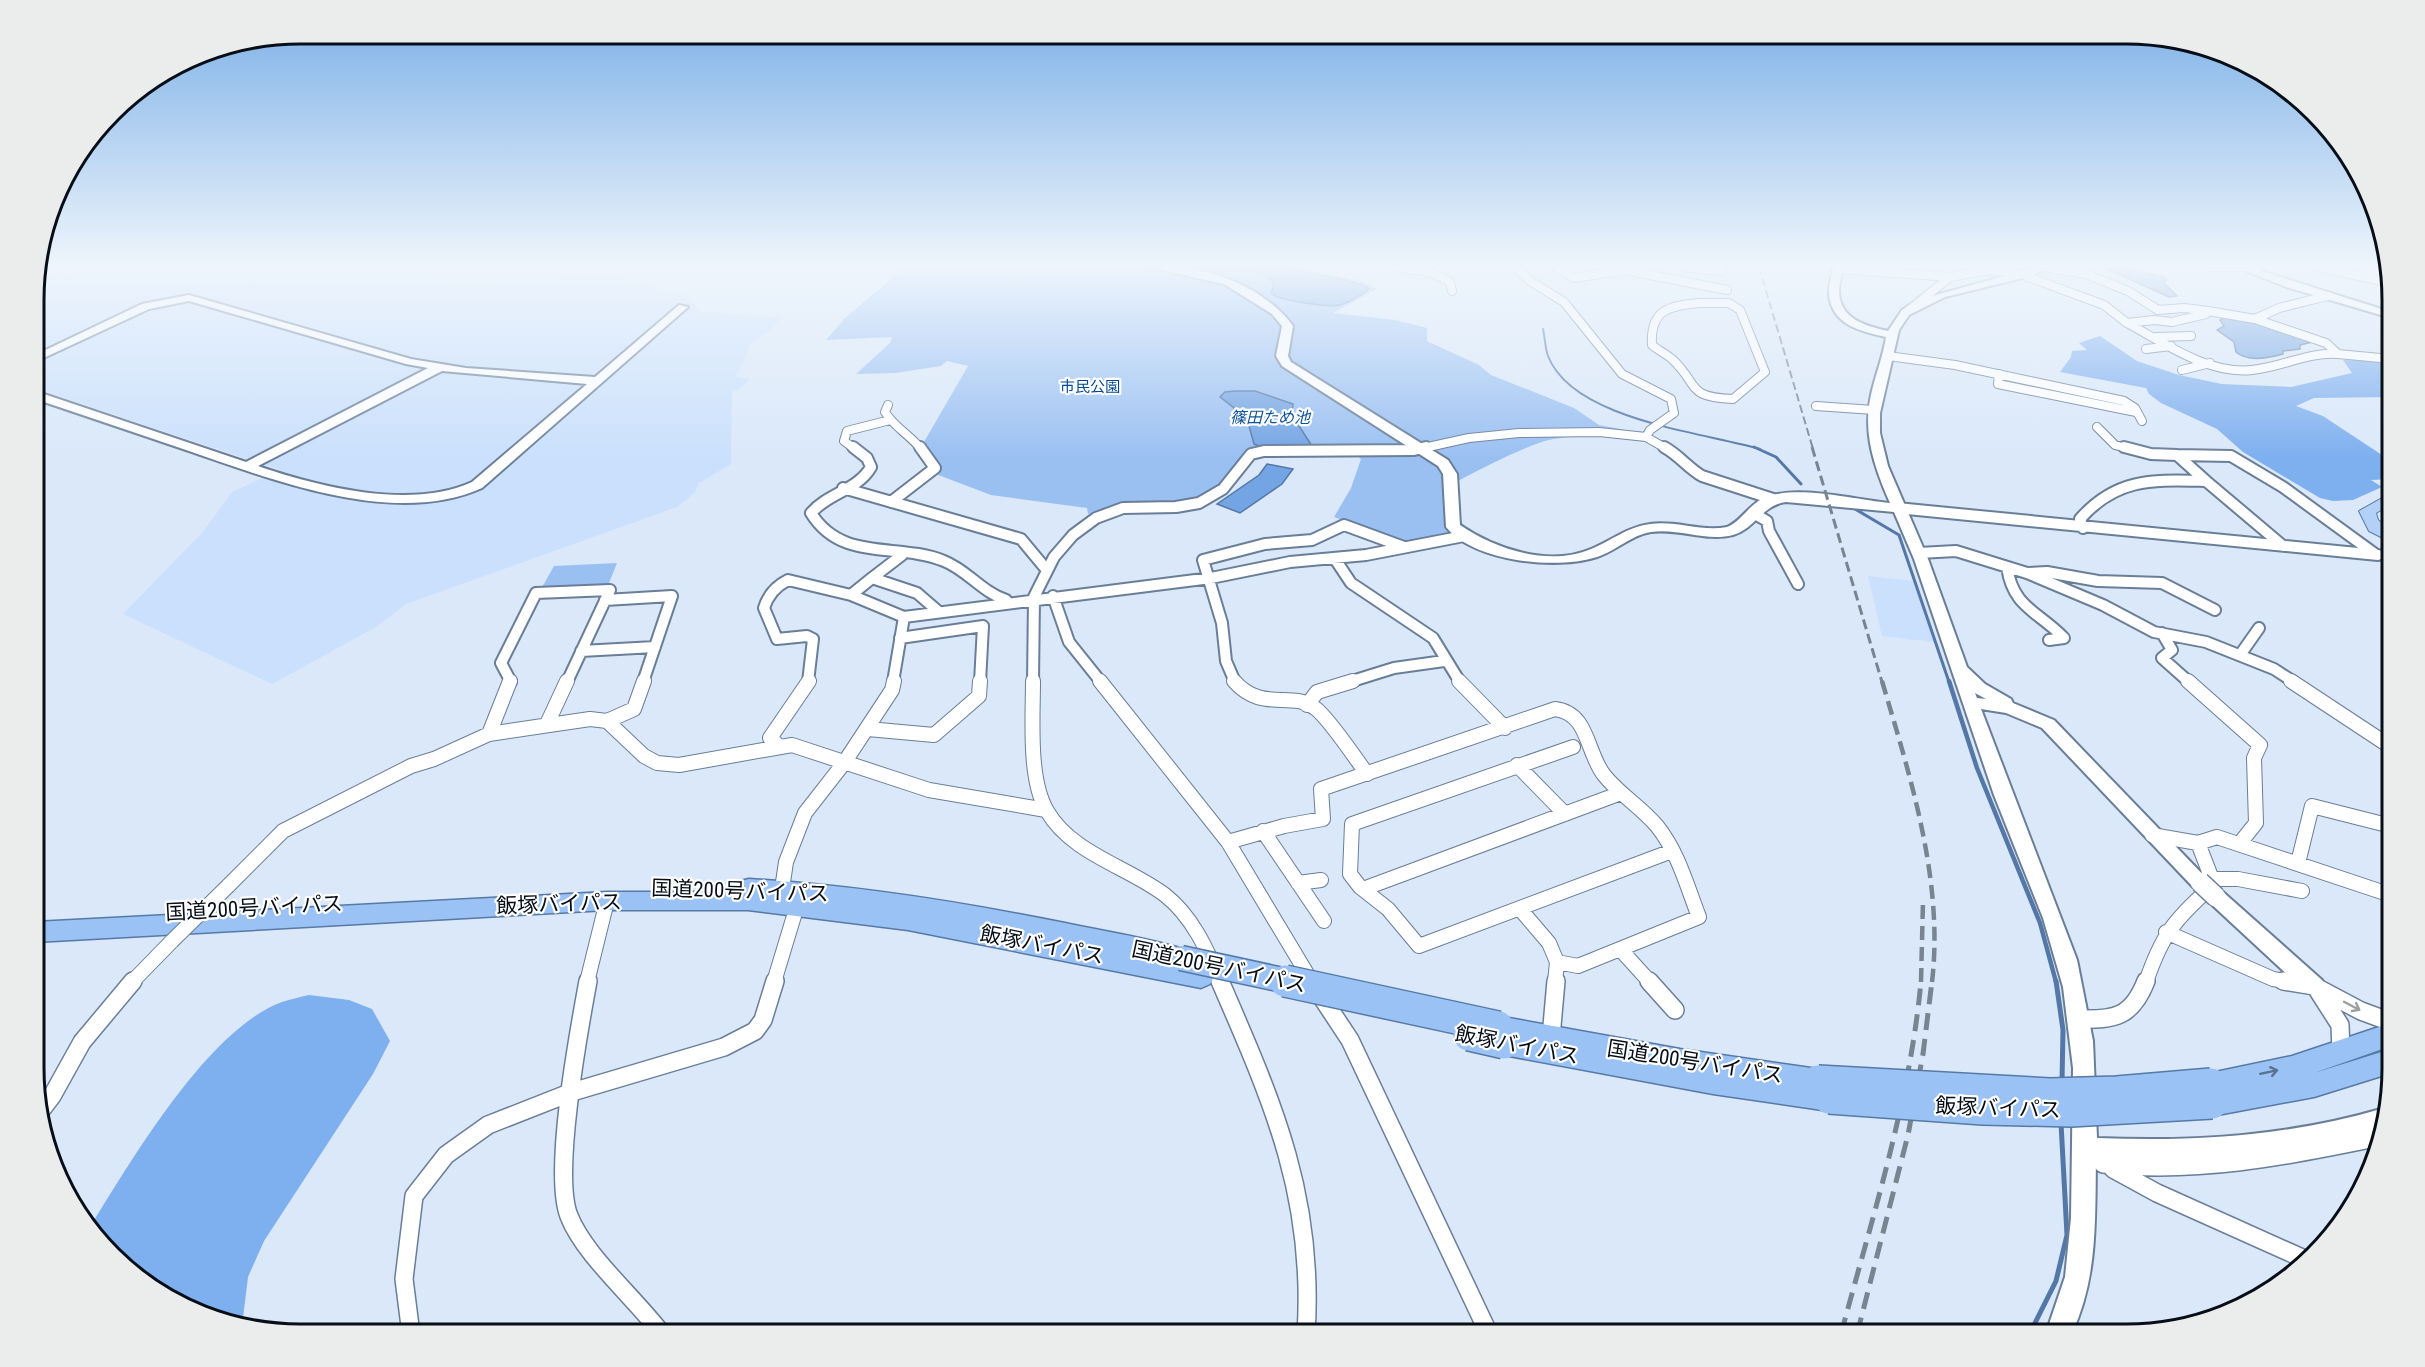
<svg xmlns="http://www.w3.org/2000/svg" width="2425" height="1367" font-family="'Roboto Condensed','Noto Sans JP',sans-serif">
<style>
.built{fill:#cae0fc}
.green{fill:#9ac0f2}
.forest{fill:#7eafef}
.water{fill:#73a4e3;stroke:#5377a6;stroke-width:1.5}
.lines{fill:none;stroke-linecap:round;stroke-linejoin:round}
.stream-far3{stroke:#5377a6;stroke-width:2}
.stream-far2{stroke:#5377a6;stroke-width:3}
.stream-far1{stroke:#5377a6;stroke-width:4.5}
.stream{stroke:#5377a6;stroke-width:5}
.minor-far3-casing{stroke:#6a7e98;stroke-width:10}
.minor-far2-casing{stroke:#6a7e98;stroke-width:14}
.minor-far1-casing{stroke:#6a7e98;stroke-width:16}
.minor-casing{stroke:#6a7e98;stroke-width:20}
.tertiary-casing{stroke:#6a7e98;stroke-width:4}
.primary-casing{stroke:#5679a5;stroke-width:2}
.trunk-casing{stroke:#5679a5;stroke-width:3}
.minor-far3{stroke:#fff;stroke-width:8}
.minor-far2{stroke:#fff;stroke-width:10}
.minor-far1{stroke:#fff;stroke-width:14}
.minor{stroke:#fff;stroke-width:17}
.tertiary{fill:#fff;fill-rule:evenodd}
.primary{fill:#b3d1f7;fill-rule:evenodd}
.trunk{fill:#9ac2f4;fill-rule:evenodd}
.rail-far3{stroke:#798491;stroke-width:2;stroke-dasharray:8 4;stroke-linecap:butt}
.rail-far2{stroke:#798491;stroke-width:3;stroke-dasharray:10 5;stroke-linecap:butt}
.rail-far1{stroke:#798491;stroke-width:4.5;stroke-dasharray:14 7;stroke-linecap:butt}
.rail{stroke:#798491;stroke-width:5;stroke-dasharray:17 9;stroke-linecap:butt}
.minor-bridge-casing{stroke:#6a7e98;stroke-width:16;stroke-linecap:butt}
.tertiary-bridge-casing{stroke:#6a7e98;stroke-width:22;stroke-linecap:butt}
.trunk-bridge-far1-casing{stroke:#5679a5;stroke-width:27;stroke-linecap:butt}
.trunk-bridge-casing{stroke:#5679a5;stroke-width:34;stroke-linecap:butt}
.minor-bridge{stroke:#fff;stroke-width:14}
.tertiary-bridge{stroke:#fff;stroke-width:19}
.trunk-bridge-far1{stroke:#9ac2f4;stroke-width:24}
.trunk-bridge{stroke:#9ac2f4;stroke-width:31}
.oneway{stroke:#9c9fa2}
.oneway2{stroke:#587191}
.labels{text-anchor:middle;stroke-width:4.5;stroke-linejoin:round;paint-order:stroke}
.far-park-label{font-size:15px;fill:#004892;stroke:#fff}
.far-water-label{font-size:16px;font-style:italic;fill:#0e539e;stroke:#fff}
.near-street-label{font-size:21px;fill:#070e17;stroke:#fff}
.rim{fill:none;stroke:#070e17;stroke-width:3}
</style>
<rect width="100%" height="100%" fill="#dae8f9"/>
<path class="built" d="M137,267H428L451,283L462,285L582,277L605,278L623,279L687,296L701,312L782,318L769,332L752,341L736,377L750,379L738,390L732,391L731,464L699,483L694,493L677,507L406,604L376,627L272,684L123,614L203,532L232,492L280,470L35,388V277Z
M1868,576L1913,581L1934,642L1882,636Z"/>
<path class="green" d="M905,267H1288L1362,281L1377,289L1333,313L1395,320L1427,328V341L1479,365L1491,375L1574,408L1599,425L1637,432V439C1606,436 1569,433 1539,443C1511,453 1484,467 1458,481L1457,516L1469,532L1407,544L1334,517L1351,488L1361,459L1354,453L1260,449L1230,480L1199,500L1112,506L1088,514L1087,508L991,495L933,473L924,442L968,366L947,361L941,366L895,373L856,374L890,343L892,337L826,340L845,318Z
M617,563L607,588L540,591L554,566Z"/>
<path class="forest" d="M2100,336L2137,361L2179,375L2222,384L2291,387L2352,373L2343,360L2391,361V397L2314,398L2296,406L2323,416L2391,461V479L2371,480L2382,487L2353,500L2333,501L2320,498L2243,452L2217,429L2161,403L2149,394L2146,388L2060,372L2071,357L2072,351L2087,350L2079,343Z
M309,995L349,1000L372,1009L390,1041L373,1074L264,1241L248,1277L242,1326L231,1325L167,1298L90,1227C131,1161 208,1029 282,1002C291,999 300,997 309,995Z"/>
<path class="water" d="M1222,267C1238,267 1267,263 1282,267C1295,270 1366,282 1369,289C1360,296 1351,302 1340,305C1329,308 1277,300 1271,293L1274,284C1266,268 1237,272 1222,267Z
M2105,268L2132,270L2164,277L2167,280L2163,282L2177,296L2169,297Z
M2226,317L2262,324L2312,342L2300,345V349L2283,351V354C2269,358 2247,362 2236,352L2234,342L2217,330L2224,326L2220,320Z
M1235,391H1255L1293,404L1292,415L1312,446L1261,447L1254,444L1249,426L1235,418L1234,408L1220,397L1225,392Z
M1267,464L1293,469L1282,484L1240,513L1217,504L1259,475Z"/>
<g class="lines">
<path class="stream-far3" d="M1543,329C1545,338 1545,348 1548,356C1573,420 1702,432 1760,449"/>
<path class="stream-far2" d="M1754,447L1776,457L1801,484
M1855,509L1899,535L1949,682"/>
<path class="stream-far1" d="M1949,681L1977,768L2040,923L2056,982"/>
<path class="stream" d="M2056,981L2063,1030L2062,1082
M2030,1333L2056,1281L2067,1235L2061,1123"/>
<g class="minor-far3-casing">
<path id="minor-far3" d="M1394,267L1430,272L1450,282L1452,291
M1515,267L1530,281L1564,302L1622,374L1671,399L1674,413L1650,430L1646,437
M1556,267L1574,278L1619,271
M1610,267L1727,290
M1682,267L1723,271
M2044,267L2086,274L2128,291L2158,310L2184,308L2208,311
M2209,267H2257
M2318,267L2391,283
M1839,269L1950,277L1990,270L2029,275
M2364,270L2389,271
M2026,276L2104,305L2127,323L2154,320L2172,322L2206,314L2208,311L2255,319L2279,308L2327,296
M1699,303H1729L1740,310L1765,372L1733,399C1685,397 1700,385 1672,359C1666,354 1658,350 1652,345C1650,310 1668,306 1699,303Z
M1909,310L1950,277
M2255,319L2326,343L2338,354L2391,359
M2127,323C2163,342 2208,375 2252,370C2282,367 2307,352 2338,354
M2156,337L2191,336
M2146,349L2171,346
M1888,356L1955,365L2124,401L2135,408L2142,421
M2182,370L2210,363
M1999,374L1998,384L2136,412
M888,405L885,412C894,427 910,435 921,449
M1816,406L1874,410
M2097,427L2115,445L2130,449
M855,449L844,441L847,431L890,420
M1419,449L1469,438L1519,433L1599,432L1646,437L1667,449"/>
</g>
<g class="minor-far2-casing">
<path id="minor-far2" d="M853,447L867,458L871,467C858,490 828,493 811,513C842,563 898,542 944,561C967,570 982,592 1006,600
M1664,447C1679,455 1688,468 1702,476L1773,499
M2124,447L2151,454L2177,455
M2206,481L2283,546
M843,488L1021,539L1046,569
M891,502L935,468L920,447
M1897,508L2378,555
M1753,513L1767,521L1769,531L1798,584
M2083,528L2080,519C2117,477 2154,480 2206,481L2177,455L2231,456L2283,487L2375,554
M1919,553L1956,551L2027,573L2047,572L2098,581L2162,583L2215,610
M902,555L872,578L917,593L939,612
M1335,559L1351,583L1433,638L1460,682
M2007,567C2013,608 2038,611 2064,638L2049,640
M2027,573L2103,605L2154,632L2206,642L2274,669L2294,682
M851,595L872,578
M1053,596L1069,642L1101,682
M605,600L672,596L643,682
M2162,633L2172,650L2162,658L2189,682
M900,638L983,626L980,682
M581,651L655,647
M2240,655L2259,628
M511,682L501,663L536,593L610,590L567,682
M808,682L813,639L807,636L777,639L764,608C768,595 776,586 788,580L851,595L904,617
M893,682L904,617L1211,578L1290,562L1366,555L1464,536
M1033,682L1034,597L1054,557L1073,535L1096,518L1123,508L1176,507L1199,503L1223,489L1251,454L1264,451L1414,450L1426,447
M1235,682L1226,661L1222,623L1203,560L1265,544L1312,540L1344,525L1404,547
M1349,682L1394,668L1444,661"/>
</g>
<g class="minor-far1-casing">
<path id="minor-far1" d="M1033,681C1033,718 1028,779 1047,811C1071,853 1128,867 1165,895C1193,917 1207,950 1221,982
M1100,681L1228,842L1312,982
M1234,681C1262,713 1291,690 1315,708C1328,717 1356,759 1367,774
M1459,681L1505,728
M2188,681L2260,745L2254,758L2256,823L2240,843
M2291,681L2391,747
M1307,705L1317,692L1353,681
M607,721L634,709L644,681
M547,724L567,681
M868,729L934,735L979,696L980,681
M489,734L510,681
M780,747L770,738L809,681
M1573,747L1352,824L1350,874L1360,887L1388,909L1419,946L1672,851
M1517,765L1565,814
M1263,831L1324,921
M2152,835L2198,843L2217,837L2391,895
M1228,842L1284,826L1323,819L1321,789L1555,709C1589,713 1586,752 1604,775C1619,794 1641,807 1657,826C1678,852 1687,886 1699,917L1578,966L1557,962L1555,982
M2298,863L2312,806L2391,826
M2212,879H2238L2302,891
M1298,883L1321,880
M228,886L283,831L411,766L434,759L489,734L590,719L607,721L644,756L657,763L679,765L792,745L929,790L1046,810
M1363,889L1621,793
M1520,909L1549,943L1557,962
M2166,932L2273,979L2291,982
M1620,949L1650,982
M132,982L172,941
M587,982L607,901
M774,982L797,906L782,889L786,862L805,813L844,763L892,690L894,681
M2146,982C2162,935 2174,920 2211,887L2212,879L2198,843"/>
</g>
<g class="minor-casing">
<path id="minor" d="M588,981C579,1030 552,1173 569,1216C584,1255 636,1299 662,1334
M1220,981C1273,1103 1315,1197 1306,1334
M1311,981L1350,1040L1489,1334
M1649,981L1675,1010
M2283,981L2314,986L2361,1011L2391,1022
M2317,989L2340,1025L2341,1053
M2079,1019C2115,1020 2132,1017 2146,981
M1551,1037L1556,981
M39,1113L52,1096L82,1042L133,981
M2103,1164C2196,1174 2284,1157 2375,1138
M2113,1169L2157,1193L2302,1258
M411,1334L404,1279L414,1196L446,1155L488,1125L572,1092L724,1047L755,1031L763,1020L775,981"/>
</g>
<g class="tertiary-casing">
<path id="tertiary" d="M1148,267C1199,262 1262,284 1293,326L1288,356L1291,362L1448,460L1457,474L1460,525C1495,549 1549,567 1591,549C1611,541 1627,527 1650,524C1676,520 1701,532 1727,527C1742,521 1749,504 1764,498C1796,484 1855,500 1890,503C1875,469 1862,433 1871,395C1875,376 1883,357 1886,337C1862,332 1832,325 1829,295C1828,286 1832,276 1833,267H1843C1842,275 1839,283 1839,291C1839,319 1866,326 1888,331L1902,310L1918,300L2037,267H2049L2031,276L1945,297L1909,315L1899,330L1880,413V433L1888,466L1928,559L1967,667L1985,684L2011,699L2013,703L2054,720L2210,882L2207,887L2200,889L2193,887L2042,728L2006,713L1981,709L2077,960L2093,1041L2097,1138C2194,1142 2288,1136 2381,1109L2384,1110L2378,1130C2286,1157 2192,1163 2096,1159C2095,1219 2098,1277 2072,1333H2046L2065,1277L2071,1218L2073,1068L2063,987L2043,918L1994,795L1914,559L1894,512L1786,502C1762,505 1755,529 1733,535C1706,542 1679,528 1651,532C1631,535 1616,551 1597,557C1557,570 1474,562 1446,527L1443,474L1438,466L1282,366L1276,356L1282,326L1272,314L1224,284ZM1975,693L1986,699L1977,698Z
M2236,267H2249L2391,312V318L2286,287Z
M189,295L411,359L466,368L595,377L679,305L688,307L482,488C394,528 271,479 186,450C136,433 86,416 35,399V391L246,462L428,368L406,364L189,301L149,309L35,362V355L142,304ZM442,371L587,384L472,482C411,510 319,487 258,466Z
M2216,890L2223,892L2322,980L2325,986L2322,992L2314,994L2306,992L2209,902L2206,897L2209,892Z"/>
</g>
<g class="primary-casing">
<path id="primary" d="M2391,493V504L2376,513L2378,520L2391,530V542L2369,531L2359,511Z"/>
</g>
<g class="trunk-casing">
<path id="trunk" d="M749,879C856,885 960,902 1065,923C1107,932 1150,938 1190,951L1194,958L1191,964L1210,970L1214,977L1210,984L1201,988L908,930L748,910H607L35,942V922L607,892H738L736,888L740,881Z
M1498,1016L1680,1049L1818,1069L1828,1072L1832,1081L1830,1086L1839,1089L1844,1098L1839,1107L1829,1111L1713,1094L1504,1055L1494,1051L1490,1043L1493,1037L1488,1035L1484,1027L1488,1019Z
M2391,1023V1046L2314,1073L2391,1049V1073L2314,1097L2212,1116L2202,1112L2197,1103L2203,1094L2197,1084L2201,1075L2292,1056Z"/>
</g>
<use href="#minor-far3" class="minor-far3"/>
<use href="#minor-far2" class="minor-far2"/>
<use href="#minor-far1" class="minor-far1"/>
<use href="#minor" class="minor"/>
<use href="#tertiary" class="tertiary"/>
<use href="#primary" class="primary"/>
<use href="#trunk" class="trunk"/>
<path class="rail-far3" d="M1759,267L1813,449"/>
<path class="rail-far2" d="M1812,447L1882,682"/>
<path class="rail-far1" d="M1882,681C1910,776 1944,881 1932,982
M1921,982L1923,901"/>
<path class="rail" d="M1841,1334C1872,1218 1910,1101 1921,981
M1857,1334L1908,1135L1923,1054L1932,981"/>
<g class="minor-bridge-casing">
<path id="minor-bridge" d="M172,941L228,886"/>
</g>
<g class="tertiary-bridge-casing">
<path id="tertiary-bridge" d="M2200,882L2216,897"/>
</g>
<g class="trunk-bridge-far1-casing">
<path id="trunk-bridge-far1" d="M1181,958L1292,982"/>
</g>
<g class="trunk-bridge-casing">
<path id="trunk-bridge" d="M1285,981L1498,1027
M1469,1035L1504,1043
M1818,1081L2050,1094L2117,1092L2211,1084
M1829,1098L1983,1109L2071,1111L2212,1103"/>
</g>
<use href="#minor-bridge" class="minor-bridge"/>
<use href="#tertiary-bridge" class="tertiary-bridge"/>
<use href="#trunk-bridge-far1" class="trunk-bridge-far1"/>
<use href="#trunk-bridge" class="trunk-bridge"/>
</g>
<defs><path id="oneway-shaft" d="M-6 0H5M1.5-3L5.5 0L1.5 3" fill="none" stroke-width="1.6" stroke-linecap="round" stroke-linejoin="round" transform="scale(1.5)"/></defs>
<use class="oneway" href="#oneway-shaft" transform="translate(2352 1006) rotate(28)"/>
<use class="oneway2" href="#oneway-shaft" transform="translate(2269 1072) rotate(-12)"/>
<linearGradient id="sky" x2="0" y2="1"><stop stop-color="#79aee6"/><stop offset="0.58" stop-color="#eef5fc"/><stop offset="1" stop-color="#eef5fc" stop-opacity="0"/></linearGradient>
<rect width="2425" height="458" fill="url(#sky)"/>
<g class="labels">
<g class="far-park-label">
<text x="1090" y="392">市民公園</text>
</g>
<g class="far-water-label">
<text x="1270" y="423">篠田ため池</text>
</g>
<g class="near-street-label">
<text transform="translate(740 891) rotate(2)" y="7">国道200号バイパス</text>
<text transform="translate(559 904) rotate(-2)" y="7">飯塚バイパス</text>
<text transform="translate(254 908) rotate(-3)" y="7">国道200号バイパス</text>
<text transform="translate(1042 945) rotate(11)" y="7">飯塚バイパス</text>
<text transform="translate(1219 967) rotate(12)" y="7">国道200号バイパス</text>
<text transform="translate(1517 1045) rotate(11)" y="7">飯塚バイパス</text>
<text transform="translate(1695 1062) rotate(9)" y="7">国道200号バイパス</text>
<text transform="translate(1998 1108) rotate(2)" y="7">飯塚バイパス</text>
</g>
</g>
<path d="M0 0H2425V1367H0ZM300 44H2126A256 256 0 0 1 2382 300V1068A256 256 0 0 1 2126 1324H300A256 256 0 0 1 44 1068V300A256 256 0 0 1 300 44Z" fill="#ebecec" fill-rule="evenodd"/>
<path class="rim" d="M300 44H2126A256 256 0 0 1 2382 300V1068A256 256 0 0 1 2126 1324H300A256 256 0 0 1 44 1068V300A256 256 0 0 1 300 44Z"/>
</svg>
